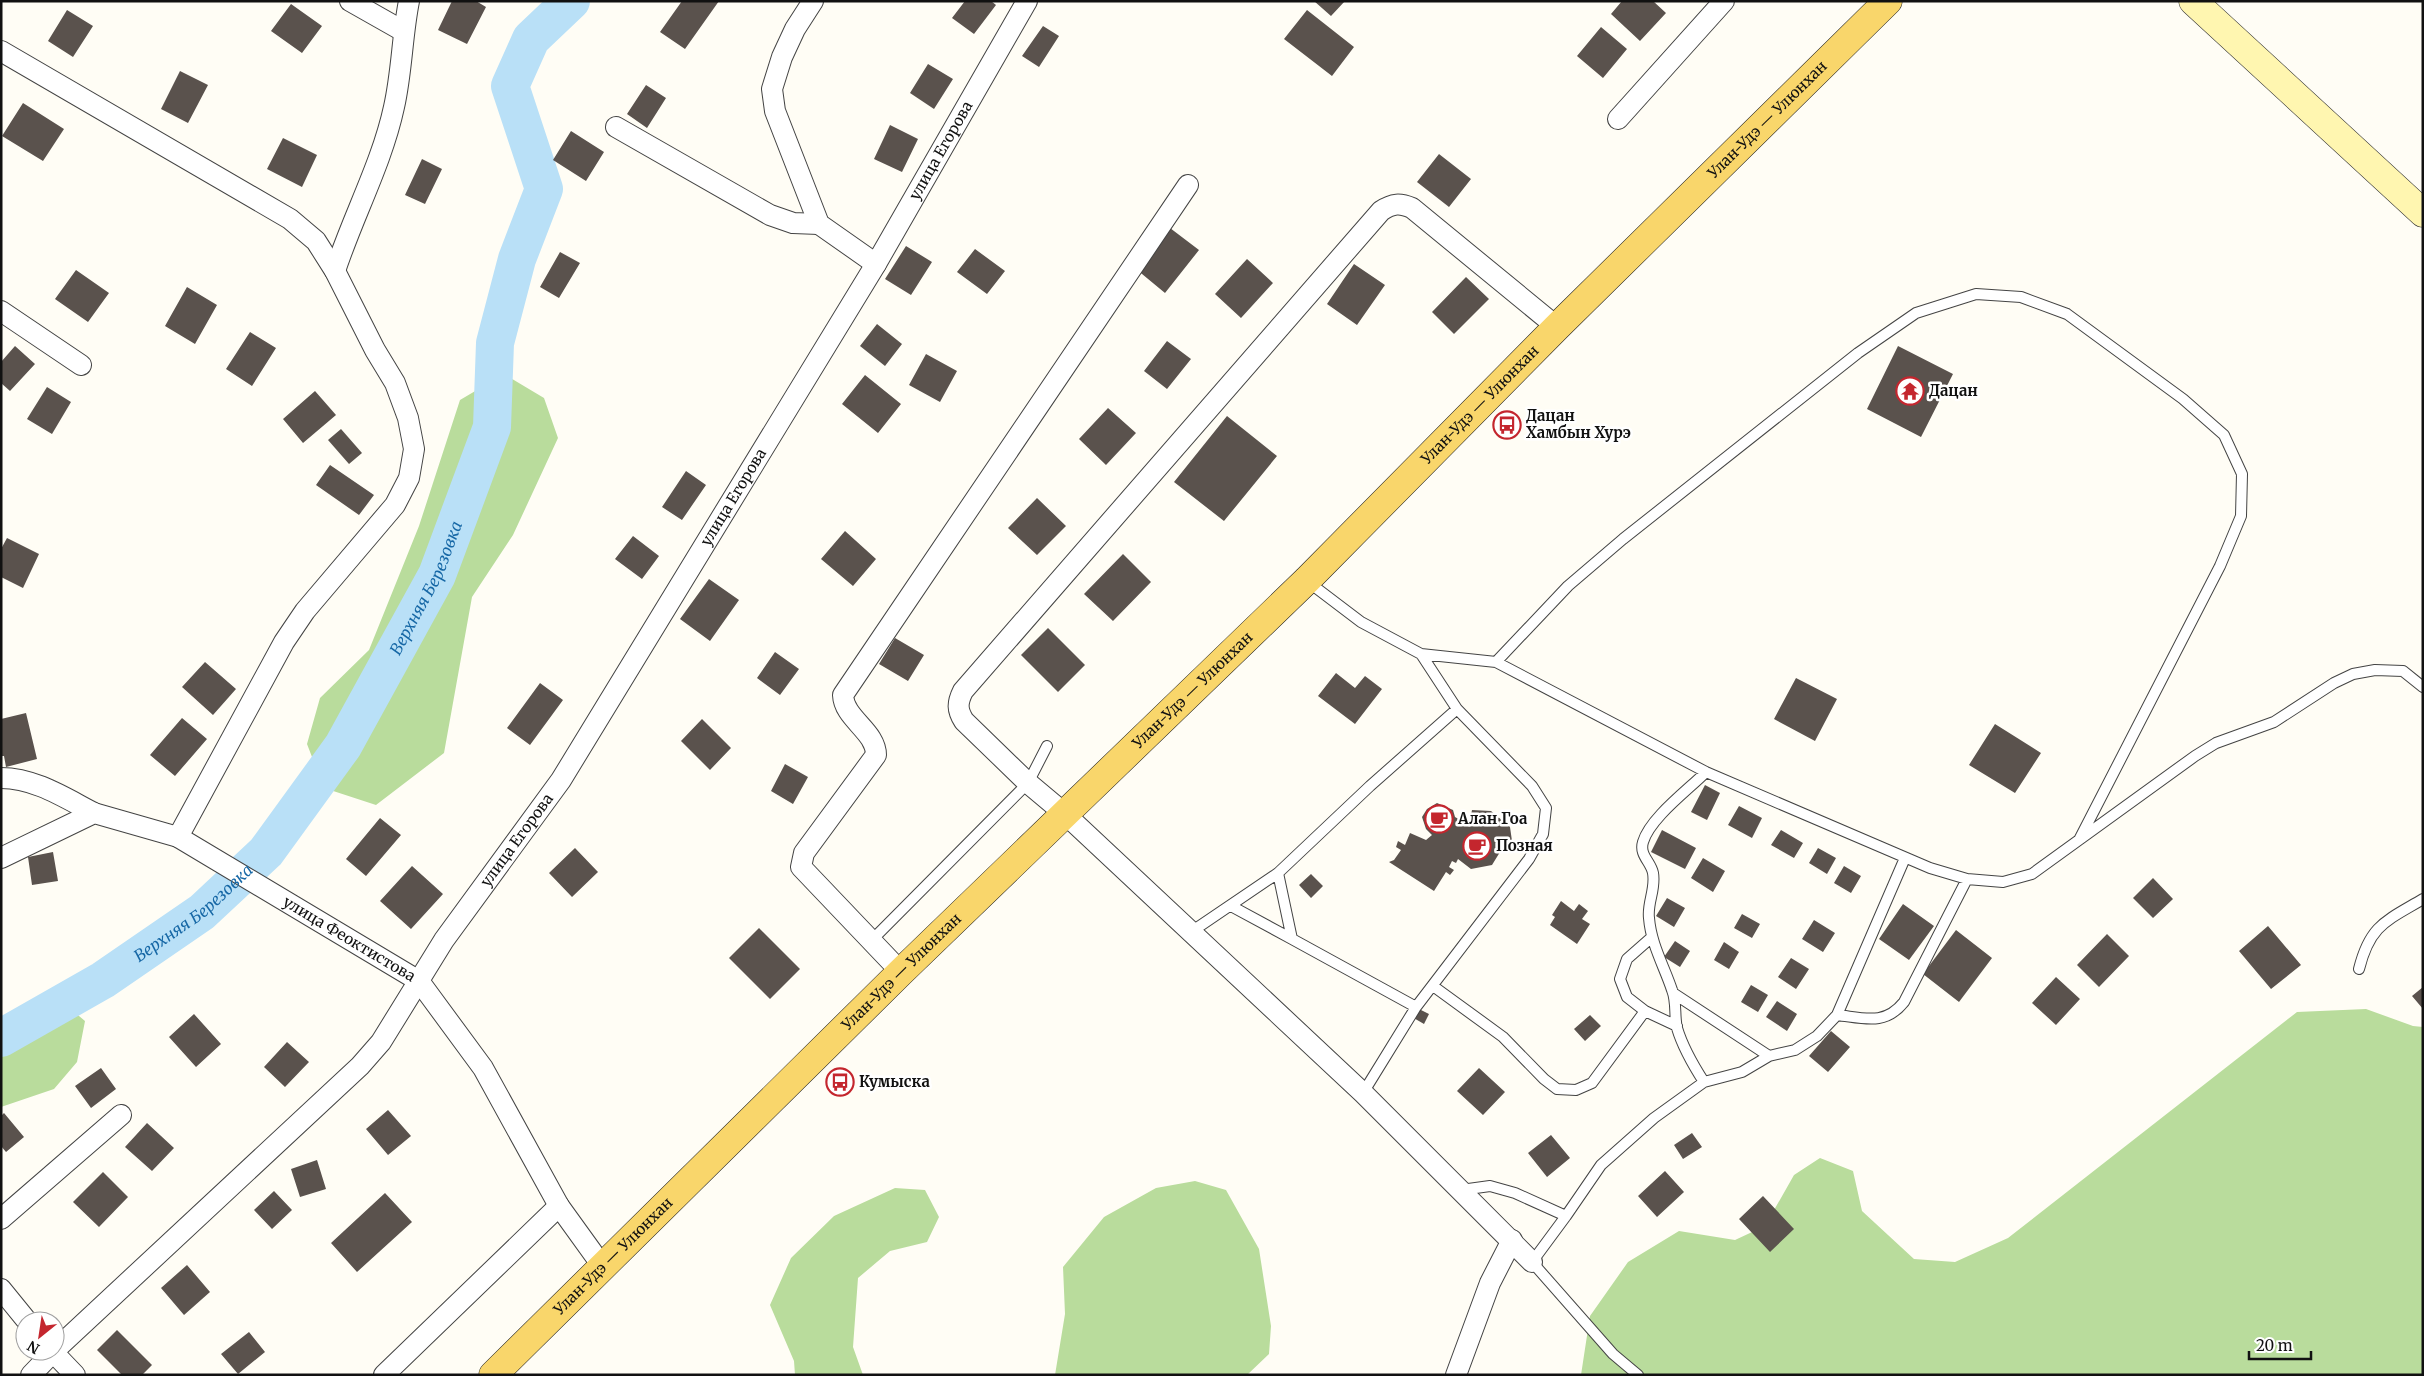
<svg xmlns="http://www.w3.org/2000/svg" width="2424" height="1376" font-family="Merriweather,serif">
<style>
.forest{fill:#b9dc9c}
.lines{fill:none;stroke-linecap:round;stroke-linejoin:round}
.river{stroke:#b9e0f7;stroke-width:38}
.building{fill:#5a524d}
.lane-casing{stroke:#444;stroke-width:12}
.street-casing{stroke:#444;stroke-width:22}
.secondary-casing{stroke:#333;stroke-width:29}
.primary-casing{stroke:#222;stroke-width:29}
.lane{stroke:#fff;stroke-width:10}
.street{stroke:#fff;stroke-width:20}
.secondary{stroke:#fff6b0;stroke-width:28}
.primary{stroke:#f9d66b;stroke-width:28}
.labels{text-anchor:middle;stroke-width:5;stroke-linejoin:round;paint-order:stroke}
.street-label{font-size:15px;fill:#111;stroke:#fff}
.poi-label{font-size:15px;font-weight:bold;fill:#111;stroke:#fff;text-anchor:start}
.water-label{font-size:16px;font-style:italic;fill:#1768a6;stroke:#fff}
</style>
<rect width="100%" height="100%" fill="#fffdf5"/>
<path class="forest" d="M504,374L544,398L558,438L513,535L472,597L444,753L376,805L324,788L307,744L320,698L369,650L419,526L460,400Z
M61,1001L85,1021L77,1062L54,1089L1,1107V1023Z
M2366,1009L2413,1026L2423,1027V1375H1581L1590,1316L1628,1262L1679,1231L1735,1240L1765,1226L1794,1175L1820,1158L1853,1171L1862,1211L1914,1259L1955,1262L2008,1238L2297,1012Z
M1195,1181L1226,1190L1259,1249L1271,1326L1269,1354L1247,1375H1055L1065,1314L1063,1267L1104,1217L1156,1188Z
M895,1188L925,1190L939,1217L927,1242L890,1251L858,1278L853,1347L863,1375H795L794,1361L770,1305L791,1258L834,1216Z"/>
<g class="lines">
<path class="river" id="s1" d="M1,1038L103,980L202,912L266,852L343,746L437,575L492,427L495,343L517,259L544,189L510,86L531,39L571,1"/>
</g>
<path class="building" d="M452,1H476L486,7L467,44L438,30Z
M682,1H719L685,49L660,32Z
M965,1H991L996,5L974,34L952,18Z
M1314,1H1345L1331,16Z
M1622,1H1653L1666,13L1640,41L1611,14Z
M291,4L322,26L302,53L271,31Z
M67,10L93,26L73,57L48,41Z
M1307,10L1354,47L1332,76L1284,39Z
M1043,26L1059,36L1039,67L1022,56Z
M1601,27L1627,49L1603,78L1577,56Z
M928,64L953,79L934,109L910,93Z
M180,71L208,85L188,123L161,109Z
M646,85L666,98L647,128L627,114Z
M23,103L64,129L43,161L2,136Z
M890,125L918,139L902,172L874,159Z
M571,131L604,152L586,181L553,160Z
M283,138L317,155L302,187L267,169Z
M1439,154L1471,179L1449,207L1417,182Z
M422,159L442,169L425,204L405,195Z
M1170,228L1199,250L1165,293L1136,269Z
M906,246L932,262L911,295L885,279Z
M975,249L1005,271L987,294L957,272Z
M560,252L580,263L559,298L540,287Z
M1247,259L1273,283L1241,318L1215,294Z
M1354,264L1385,285L1357,325L1327,304Z
M76,270L109,293L88,322L55,299Z
M1466,277L1489,299L1454,334L1432,312Z
M187,287L217,305L195,344L165,326Z
M877,324L902,344L885,366L860,346Z
M250,332L276,348L252,386L226,369Z
M1167,341L1191,359L1167,389L1144,371Z
M15,346L35,364L10,391L1,383V362Z
M1898,346L1953,374L1921,437L1867,409Z
M926,354L957,371L940,402L909,385Z
M865,375L901,404L878,433L842,404Z
M47,387L71,402L52,434L27,419Z
M315,391L336,415L303,443L283,419Z
M1108,408L1136,433L1106,465L1079,439Z
M1227,416L1277,456L1224,521L1174,482Z
M341,429L362,453L349,464L328,440Z
M330,465L374,495L359,515L316,485Z
M686,471L706,485L682,520L662,507Z
M1037,498L1066,526L1037,555L1008,528Z
M845,531L876,559L853,586L821,559Z
M633,536L659,556L642,579L615,559Z
M7,538L39,554L23,588L1,577V549Z
M1123,554L1151,582L1113,621L1084,594Z
M709,579L739,600L710,641L680,619Z
M1048,628L1085,665L1058,692L1021,655Z
M895,638L924,655L908,681L879,664Z
M775,652L799,669L780,695L757,678Z
M205,662L236,689L213,715L182,687Z
M1336,673L1355,688L1365,676L1382,689L1355,724L1318,696Z
M1796,678L1837,699L1815,741L1774,719Z
M540,683L563,700L530,745L507,728Z
M26,713L37,759L6,767L4,756H1V719Z
M182,718L207,739L175,776L150,755Z
M702,719L731,748L710,770L681,741Z
M1995,724L2041,753L2015,793L1969,765Z
M785,764L808,777L793,804L771,791Z
M1705,785L1720,793L1707,820L1691,812Z
M1437,803L1453,810L1455,817L1469,825L1472,810L1491,811L1510,827L1512,841L1500,846L1504,849L1502,853L1500,852L1492,865L1471,869L1458,859L1456,863L1452,861L1449,867L1454,870L1450,875L1446,872L1434,891L1389,862L1394,860L1401,850L1396,847L1398,841L1405,845L1410,833L1426,840L1432,835L1426,829L1422,817L1427,809Z
M1739,806L1762,818L1752,838L1728,825Z
M380,818L401,835L366,876L346,859Z
M1662,830L1696,848L1685,869L1651,852Z
M1781,830L1803,843L1794,858L1771,845Z
M575,848L598,872L572,897L549,873Z
M1818,848L1836,858L1827,874L1809,863Z
M53,852L58,881L32,885L28,857Z
M1703,858L1725,871L1713,892L1691,878Z
M412,866L443,894L411,929L380,901Z
M1844,866L1861,876L1851,893L1834,883Z
M1311,874L1323,886L1311,898L1299,885Z
M2153,878L2173,899L2153,918L2133,898Z
M1667,898L1685,908L1674,927L1656,916Z
M1561,901L1574,911L1579,904L1588,911L1582,919L1590,924L1577,944L1550,925L1555,917L1552,915Z
M1903,904L1934,926L1909,960L1879,939Z
M1742,914L1760,924L1752,938L1734,928Z
M1814,920L1835,933L1823,952L1802,939Z
M2268,926L2301,965L2271,989L2239,951Z
M759,928L800,969L770,999L729,958Z
M1956,930L1992,958L1959,1002L1923,974Z
M2107,934L2129,956L2099,987L2077,965Z
M1675,941L1690,951L1680,967L1664,957Z
M1724,942L1739,952L1729,969L1714,960Z
M1791,958L1809,969L1796,989L1778,977Z
M2056,977L2080,999L2056,1025L2032,1003Z
M1751,985L1768,995L1758,1012L1741,1002Z
M2423,987V1009L2412,996Z
M1777,1001L1797,1014L1787,1031L1766,1017Z
M1417,1008L1429,1014L1424,1024L1412,1017Z
M194,1014L221,1044L196,1067L169,1037Z
M1590,1015L1601,1026L1585,1041L1574,1029Z
M1831,1031L1850,1047L1828,1072L1809,1056Z
M287,1042L309,1062L285,1087L264,1067Z
M101,1068L116,1089L91,1108L75,1086Z
M1479,1068L1505,1092L1483,1115L1457,1091Z
M388,1110L411,1136L388,1155L366,1129Z
M4,1113L24,1137L6,1152L1,1146V1116Z
M147,1123L174,1148L152,1171L125,1147Z
M1692,1133L1702,1147L1683,1159L1674,1145Z
M1551,1135L1570,1158L1547,1177L1528,1153Z
M317,1160L326,1189L300,1197L291,1169Z
M1665,1171L1684,1192L1657,1217L1638,1196Z
M103,1172L128,1197L99,1227L73,1202Z
M274,1191L292,1210L272,1229L254,1210Z
M385,1193L412,1222L357,1272L331,1243Z
M1763,1196L1794,1229L1770,1252L1739,1219Z
M187,1265L210,1292L184,1315L161,1288Z
M117,1330L152,1365L142,1375H122L97,1350Z
M249,1332L265,1352L238,1374L221,1354Z"/>
<g class="lines">
<g class="lane-casing">
<path id="lane" d="M1307,581L1361,622L1421,654L1457,709L1532,786L1546,808L1543,834L1529,859L1416,1007
M1421,654L1496,662L1706,772L1930,868L1967,879L2003,882L2032,874L2195,756L2216,743L2274,722L2334,683L2353,674L2375,670L2403,671L2423,687
M1496,662L1568,586L1623,539L1858,353L1916,313L1976,294L2021,297L2067,314L2183,399L2224,435L2242,474L2241,516L2220,566L2079,840
M1231,906L1292,939
M1191,932L1278,873
M1652,937L1627,959L1620,979L1627,997L1645,1011L1677,1026
M871,941L1028,783L1047,746
M2359,969C2370,925 2386,921 2423,899
M1433,986L1503,1037L1544,1079L1557,1089L1576,1090L1592,1083L1645,1011
M1673,993L1769,1056
M1837,1015C1864,1018 1885,1026 1904,1002L1967,879
M1704,1082C1693,1065 1683,1048 1677,1028C1674,1016 1677,1002 1672,990C1664,966 1651,944 1649,918C1647,903 1656,889 1653,873C1651,862 1639,855 1643,842C1650,818 1688,790 1706,772
M1363,1093L1416,1007L1292,939L1278,873L1370,786L1457,709
M1461,1190L1490,1186L1515,1193L1566,1216L1532,1262L1613,1354L1638,1375
M1566,1216L1601,1165L1654,1118L1704,1082L1742,1072L1769,1056L1795,1050L1817,1036L1837,1015L1905,858"/>
</g>
<g class="street-casing">
<g id="street">
<path d="M350,1L403,31"/>
<path d="M813,1L795,29L782,57L772,89L775,111L819,224L876,264"/>
<path d="M1,51L290,219L316,241L335,271L375,350L395,383L408,418L414,449L409,478L395,505L305,611L284,642L178,837"/>
<path d="M1618,119L1724,1"/>
<path d="M616,127L770,215L793,223L819,224"/>
<path d="M335,271C353,216 382,163 394,107C402,72 402,36 409,1"/>
<path d="M1,311L81,365"/>
<path d="M1,778C35,778 65,798 94,813"/>
<path id="s2" d="M1,858L94,813L178,837L419,981L483,1068L559,1206"/>
<path d="M901,972L801,867L804,853L876,755C876,731 844,719 843,695L1188,185"/>
<path d="M1,1219L121,1115"/>
<path d="M1532,1262L1363,1093L1065,814L1028,783L964,721C957,710 957,703 963,691L1381,211C1393,203 1400,203 1412,208L1557,327"/>
<path d="M1,1289L27,1321"/>
<path id="s3" d="M55,1350L360,1066L381,1042L444,940L561,780L876,264L1027,1"/>
<path d="M52,1351L75,1375"/>
<path d="M31,1375L54,1351"/>
<path d="M384,1375L559,1206L603,1267"/>
<path d="M1456,1375L1490,1283L1512,1240"/>
</g>
</g>
<g class="secondary-casing">
<path id="secondary" d="M2193,1L2423,213"/>
</g>
<g class="primary-casing">
<g id="primary">
<path id="s4" d="M493,1375L901,972L1307,580L1557,327L1888,1"/>
</g>
</g>
<use href="#lane" class="lane"/>
<use href="#street" class="street"/>
<use href="#secondary" class="secondary"/>
<use href="#primary" class="primary"/>
</g>
<defs>
<g id="temple-ring" transform="scale(1.4375)"><circle r="9.5" fill="#fff" stroke="#c4262e" stroke-width="1.5"/><path d="M0-6L5-2H3V0L6.5 2.5H4V6H1.5V3h-3V6H-4V2.5H-6.5L-3 0V-2H-5Z" fill="#c4262e"/></g>
<g id="bus-ring" transform="scale(1.4375)"><circle r="9.5" fill="#fff" stroke="#c4262e" stroke-width="1.5"/><path d="M-5-6H5V4H4V6H2V4H-2V6H-4V4H-5ZM-3.5-4V0h7V-4ZM-3.5 1.2v1.5H-2V1.2ZM2 1.2v1.5H3.5V1.2Z" fill="#c4262e"/></g>
<g id="cafe-ring" transform="scale(1.4375)"><circle r="9.5" fill="#fff" stroke="#c4262e" stroke-width="1.5"/><path d="M-5.5-4.5H6V0H3Q3 3.5 0 3.5H-2.5Q-5.5 3.5-5.5 0ZM3-3.2v2h1.7v-2ZM-6 4.5H4V6H-6Z" fill="#c4262e"/></g>
</defs>
<g fill-rule="evenodd">
<use href="#temple-ring" x="1910" y="391"/>
<use href="#bus-ring" x="1507" y="425"/>
<use href="#cafe-ring" x="1439" y="819"/>
<use href="#cafe-ring" x="1477" y="846"/>
<use href="#bus-ring" x="840" y="1082"/>
</g>
<g class="labels">
<g class="street-label">
<text dy="5" stroke="none"><textPath href="#s4" startOffset="1789">Улан-Удэ — Улюнхан</textPath></text>
<text dy="5" stroke="none"><textPath href="#s3" startOffset="1502">улица Егорова</textPath></text>
<text dy="5" stroke="none"><textPath href="#s4" startOffset="1384">Улан-Удэ — Улюнхан</textPath></text>
<text dy="5" stroke="none"><textPath href="#s3" startOffset="1098">улица Егорова</textPath></text>
<text dy="5" stroke="none"><textPath href="#s4" startOffset="979">Улан-Удэ — Улюнхан</textPath></text>
<text dy="5" stroke="none"><textPath href="#s3" startOffset="692">улица Егорова</textPath></text>
<text dy="5" stroke="none"><textPath href="#s2" startOffset="390">улица Феоктистова</textPath></text>
<text dy="5" stroke="none"><textPath href="#s4" startOffset="574">Улан-Удэ — Улюнхан</textPath></text>
<text dy="5" stroke="none"><textPath href="#s4" startOffset="169">Улан-Удэ — Улюнхан</textPath></text>
</g>
<g class="poi-label">
<text x="1929" y="396">Дацан</text>
<text x="1526" y="421">Дацан<tspan x="1526" dy="17">Хамбын Хурэ</tspan></text>
<text x="1458" y="824">Алан Гоа</text>
<text x="1496" y="851">Позная</text>
<text x="859" y="1087">Кумыска</text>
</g>
<g class="water-label">
<text dy="6" stroke="none"><textPath href="#s1" startOffset="635">Верхняя Березовка</textPath></text>
<text dy="6" stroke="none"><textPath href="#s1" startOffset="230">Верхняя Березовка</textPath></text>
</g>
</g>
<rect width="2424" height="1376" fill="none" stroke="#111111" stroke-width="5"/>
<g transform="translate(40 1336) rotate(210)"><circle r="24" fill="#ffffff" stroke="#a0a0a0"/>
<path d="M0-4L9 19L0 12L-9 19Z" fill="#c4262e"/>
<text y="-8" font-size="14" font-weight="bold" text-anchor="middle" fill="#111111">N</text>
</g>
<path d="M2249 1351v8h62v-8" fill="none" stroke="#111111" stroke-width="2.5"/>
<text x="2256" y="1351" font-size="15" fill="#111111" stroke="#ffffff" stroke-width="4" paint-order="stroke">20 m</text>
</svg>
